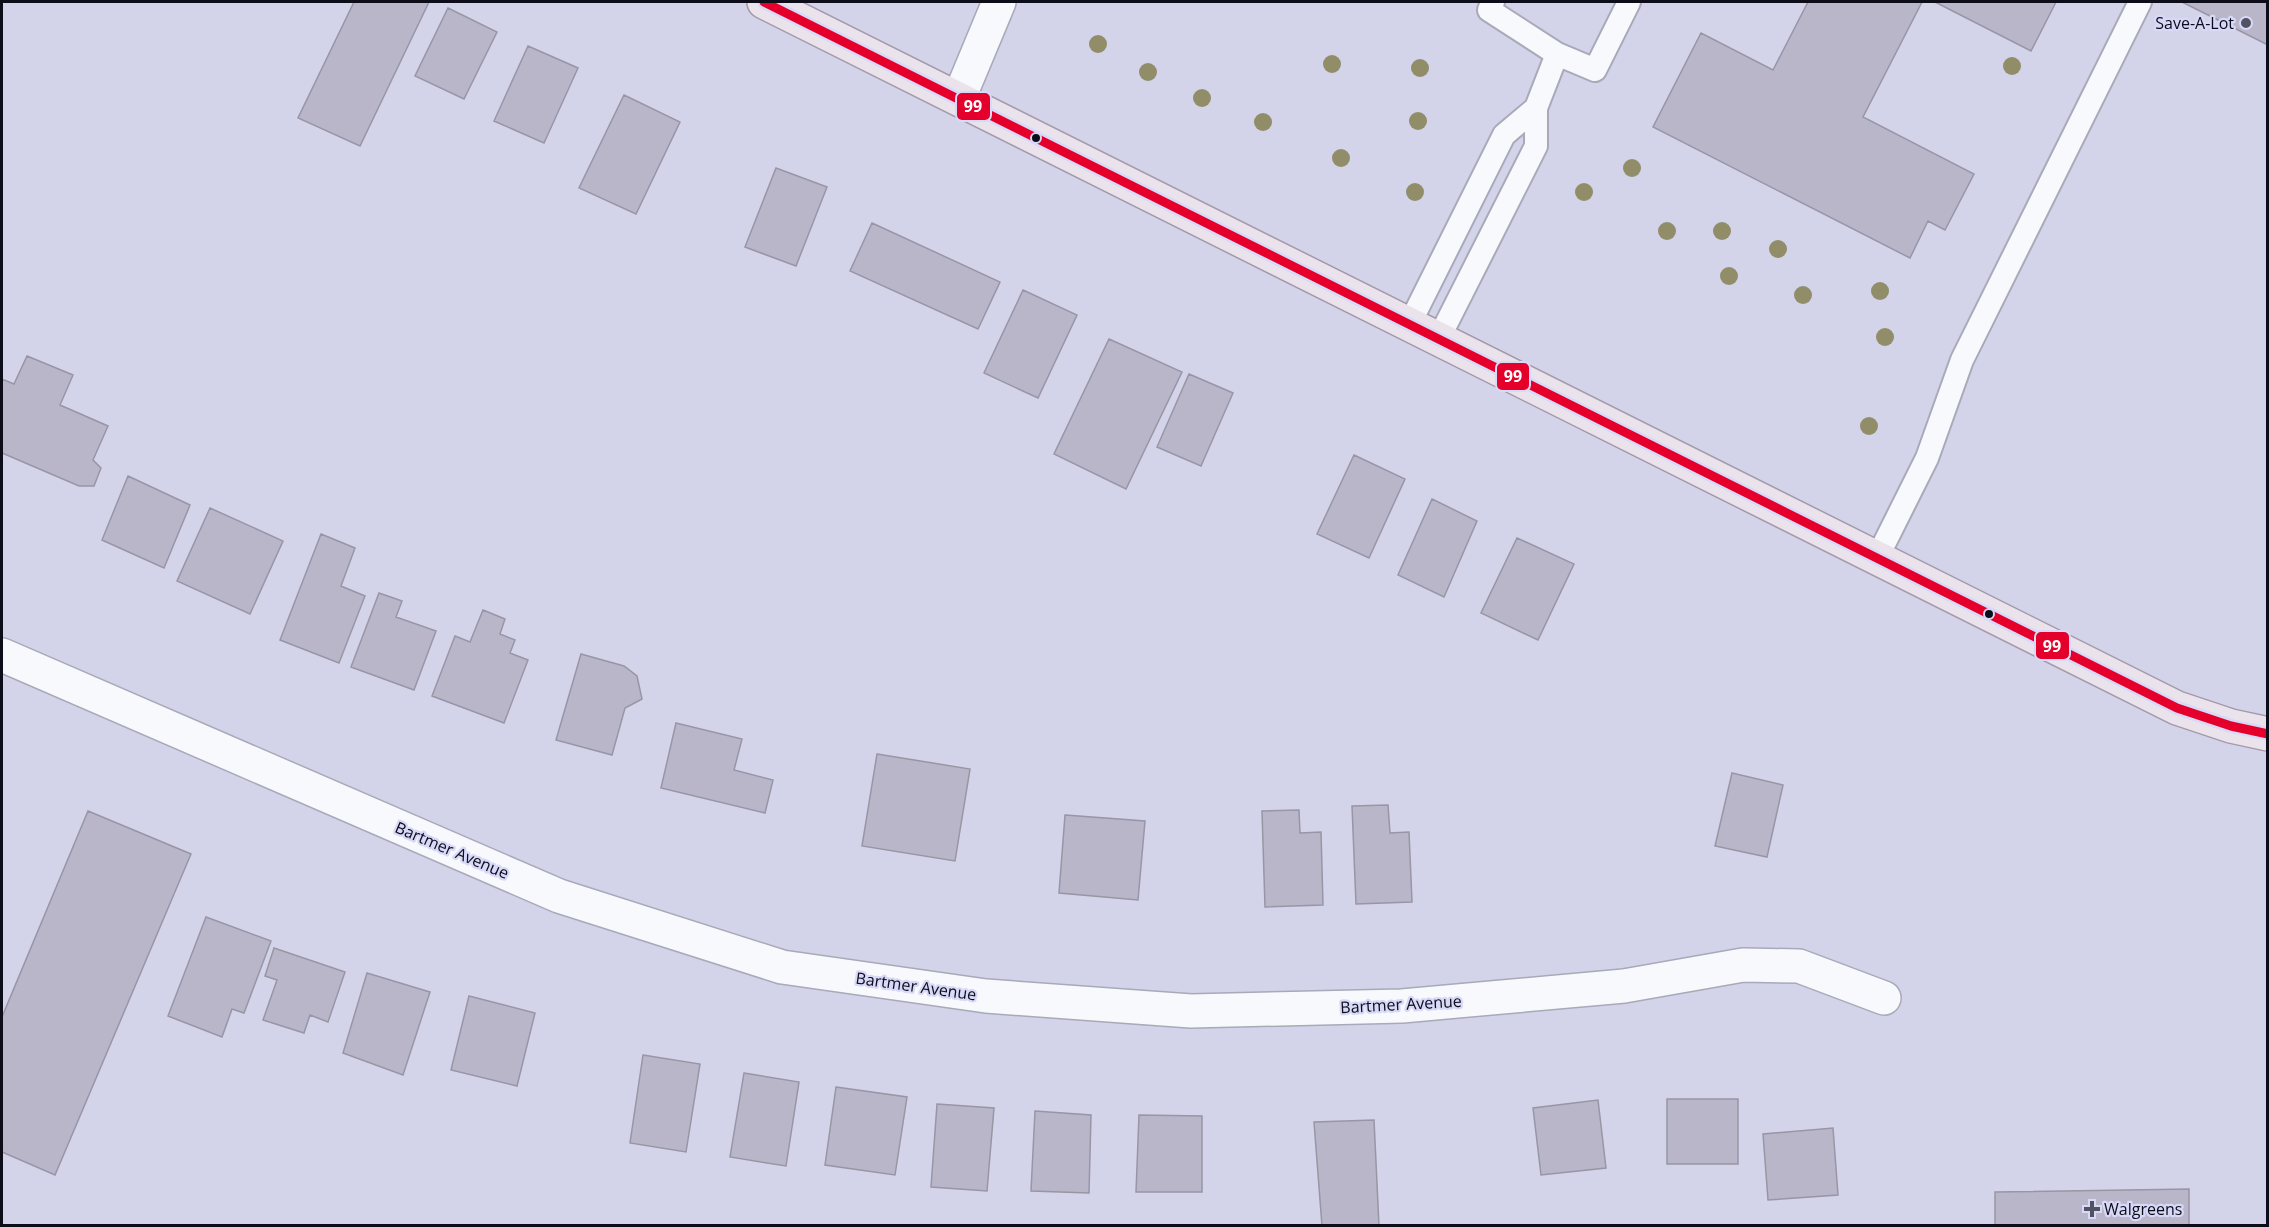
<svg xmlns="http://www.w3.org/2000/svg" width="2269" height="1227" font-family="'Open Sans',sans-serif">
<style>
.building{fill:#bab6ca;stroke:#9895a5;stroke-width:1.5}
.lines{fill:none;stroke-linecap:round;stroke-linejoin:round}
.service-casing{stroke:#a8a9b9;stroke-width:26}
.minor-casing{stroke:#a8a9b9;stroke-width:36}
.primary-casing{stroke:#a499aa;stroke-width:36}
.service{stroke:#f8f9fc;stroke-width:22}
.minor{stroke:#f8f9fc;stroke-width:33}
.primary{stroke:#ebe3eb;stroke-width:33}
.bus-1-casing{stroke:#d8d9f9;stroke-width:14}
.bus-1{stroke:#e4002b;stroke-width:9}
.tree{fill:#918d69}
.poi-dot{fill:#525362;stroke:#d8d9f9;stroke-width:2}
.bus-dot{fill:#0d0d19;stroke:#d8d9f9;stroke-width:2}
.labels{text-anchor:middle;stroke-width:4.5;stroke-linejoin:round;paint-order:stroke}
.poi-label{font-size:16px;fill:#0d0d19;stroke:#d8d9f9;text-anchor:end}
.street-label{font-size:16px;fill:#0d0d19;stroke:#d8d9f9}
.line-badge{stroke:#d8d9f9;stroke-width:2}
.badge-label{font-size:16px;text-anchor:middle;font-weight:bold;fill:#fff}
</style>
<rect width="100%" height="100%" fill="#d3d4e9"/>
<path class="building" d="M354,2H429L360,146L298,118Z
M1808,2H1922L1863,117L1974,174L1945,230L1928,221L1910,258L1653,127L1701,33L1773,70Z
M1935,2H2056L2031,51Z
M2182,2H2268V45Z
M448,8L497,32L464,99L415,76Z
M528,46L578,68L544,143L494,121Z
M624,95L680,122L636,214L579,188Z
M776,168L827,187L796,266L745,247Z
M872,223L1000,282L978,329L850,271Z
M1023,290L1077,315L1038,398L984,373Z
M1109,339L1182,372L1126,489L1054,454Z
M27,356L73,375L60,405L108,426L93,460L101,468L94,486H79L2,453V379L14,384Z
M1189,374L1233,393L1201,466L1157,447Z
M1354,455L1405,479L1369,558L1317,534Z
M128,476L190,505L164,568L102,540Z
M1432,499L1477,521L1444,597L1398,575Z
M210,508L283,541L250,614L177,581Z
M321,534L355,548L341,586L365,596L339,663L280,640Z
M1517,538L1574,564L1538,640L1481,613Z
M379,593L402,601L396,617L436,631L414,690L351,667Z
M483,610L505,619L500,634L515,640L510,653L528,660L504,723L432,696L455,636L470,642Z
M581,654L624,666L637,676L642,699L625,708L612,755L556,740Z
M676,723L742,739L734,770L773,780L765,813L661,788Z
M877,754L970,769L955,861L862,846Z
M1732,773L1783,785L1767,857L1715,846Z
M1388,805L1390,833L1409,832L1412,902L1356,904L1352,806Z
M1299,810L1300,833L1321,832L1323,905L1265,907L1262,811Z
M88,811L191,854L55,1175L2,1152V1017Z
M1065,815L1145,821L1138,900L1059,893Z
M206,917L271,941L244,1013L232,1009L222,1037L168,1016Z
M274,948L345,972L328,1022L310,1015L304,1033L263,1020L277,980L265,976Z
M367,973L430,992L403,1075L343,1053Z
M469,996L535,1013L517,1086L451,1070Z
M643,1055L700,1064L686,1152L630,1143Z
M744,1073L799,1082L786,1166L730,1157Z
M836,1087L907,1097L895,1175L825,1165Z
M1667,1099H1738V1164H1667Z
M1598,1100L1606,1168L1541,1175L1533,1108Z
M937,1104L994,1108L987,1191L931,1187Z
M1035,1111L1091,1115L1089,1193L1031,1191Z
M1139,1115L1202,1116V1192H1136Z
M1374,1120L1379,1226H1322L1314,1122Z
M1833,1128L1838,1195L1768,1200L1763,1134Z
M2189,1189V1226H1995V1192Z"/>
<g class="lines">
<g class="service-casing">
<path id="service" d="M1493,2L1489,10L1557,54L1595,70L1629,2
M1536,108L1557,54
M1410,323L1504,135L1536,108V146L1439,338
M1877,558L1927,458L1962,360L2140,2"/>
</g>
<g class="minor-casing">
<path id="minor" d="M959,98L999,2
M2,655L559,896L782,967L986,996L1191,1011L1402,1006L1624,986L1743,965L1799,966L1884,998"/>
</g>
<g class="primary-casing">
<path id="primary" d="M764,2L2177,708L2231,726L2268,734"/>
</g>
<use href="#service" class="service"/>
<use href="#minor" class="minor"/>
<use href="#primary" class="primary"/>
<g class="bus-1-casing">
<path id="bus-1" d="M764,2L2177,708L2231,726L2268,734"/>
</g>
<use href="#bus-1" class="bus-1"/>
</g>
<g class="tree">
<circle cx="1098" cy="44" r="9"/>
<circle cx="1332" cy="64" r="9"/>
<circle cx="2012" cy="66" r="9"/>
<circle cx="1420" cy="68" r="9"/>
<circle cx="1148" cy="72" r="9"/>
<circle cx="1202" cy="98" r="9"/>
<circle cx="1418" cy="121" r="9"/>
<circle cx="1263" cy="122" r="9"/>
<circle cx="1341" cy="158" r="9"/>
<circle cx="1632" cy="168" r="9"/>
<circle cx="1415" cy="192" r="9"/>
<circle cx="1584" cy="192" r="9"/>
<circle cx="1667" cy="231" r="9"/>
<circle cx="1722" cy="231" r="9"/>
<circle cx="1778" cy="249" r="9"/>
<circle cx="1729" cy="276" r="9"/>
<circle cx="1880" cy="291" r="9"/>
<circle cx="1803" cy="295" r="9"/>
<circle cx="1885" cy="337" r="9"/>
<circle cx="1869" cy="426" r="9"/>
</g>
<g class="poi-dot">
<circle cx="2246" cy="23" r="6"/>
<path d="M2089 1200h6v6h6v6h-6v6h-6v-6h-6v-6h6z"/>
</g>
<g class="bus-dot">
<circle cx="1036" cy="138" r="5"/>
<circle cx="1989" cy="614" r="5"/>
</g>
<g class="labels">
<g class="poi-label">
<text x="2234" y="29">Save-A-Lot</text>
<text x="2104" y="1215" text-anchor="start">Walgreens</text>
</g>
<g class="street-label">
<text transform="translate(452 850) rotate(23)" y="6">Bartmer Avenue</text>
<text transform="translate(916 986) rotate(8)" y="6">Bartmer Avenue</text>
<text transform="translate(1401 1004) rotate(-3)" y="6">Bartmer Avenue</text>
</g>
</g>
<g class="line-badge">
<rect x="956" y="92" width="35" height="29" rx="6" fill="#e4002b"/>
<rect x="1496" y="362" width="34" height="29" rx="6" fill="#e4002b"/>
<rect x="2035" y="631" width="35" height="29" rx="6" fill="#e4002b"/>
</g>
<g class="badge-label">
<text x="973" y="112">99</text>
<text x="1513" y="382">99</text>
<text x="2052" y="652">99</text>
</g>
<rect width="2269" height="1227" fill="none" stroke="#0d0d19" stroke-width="6"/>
</svg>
